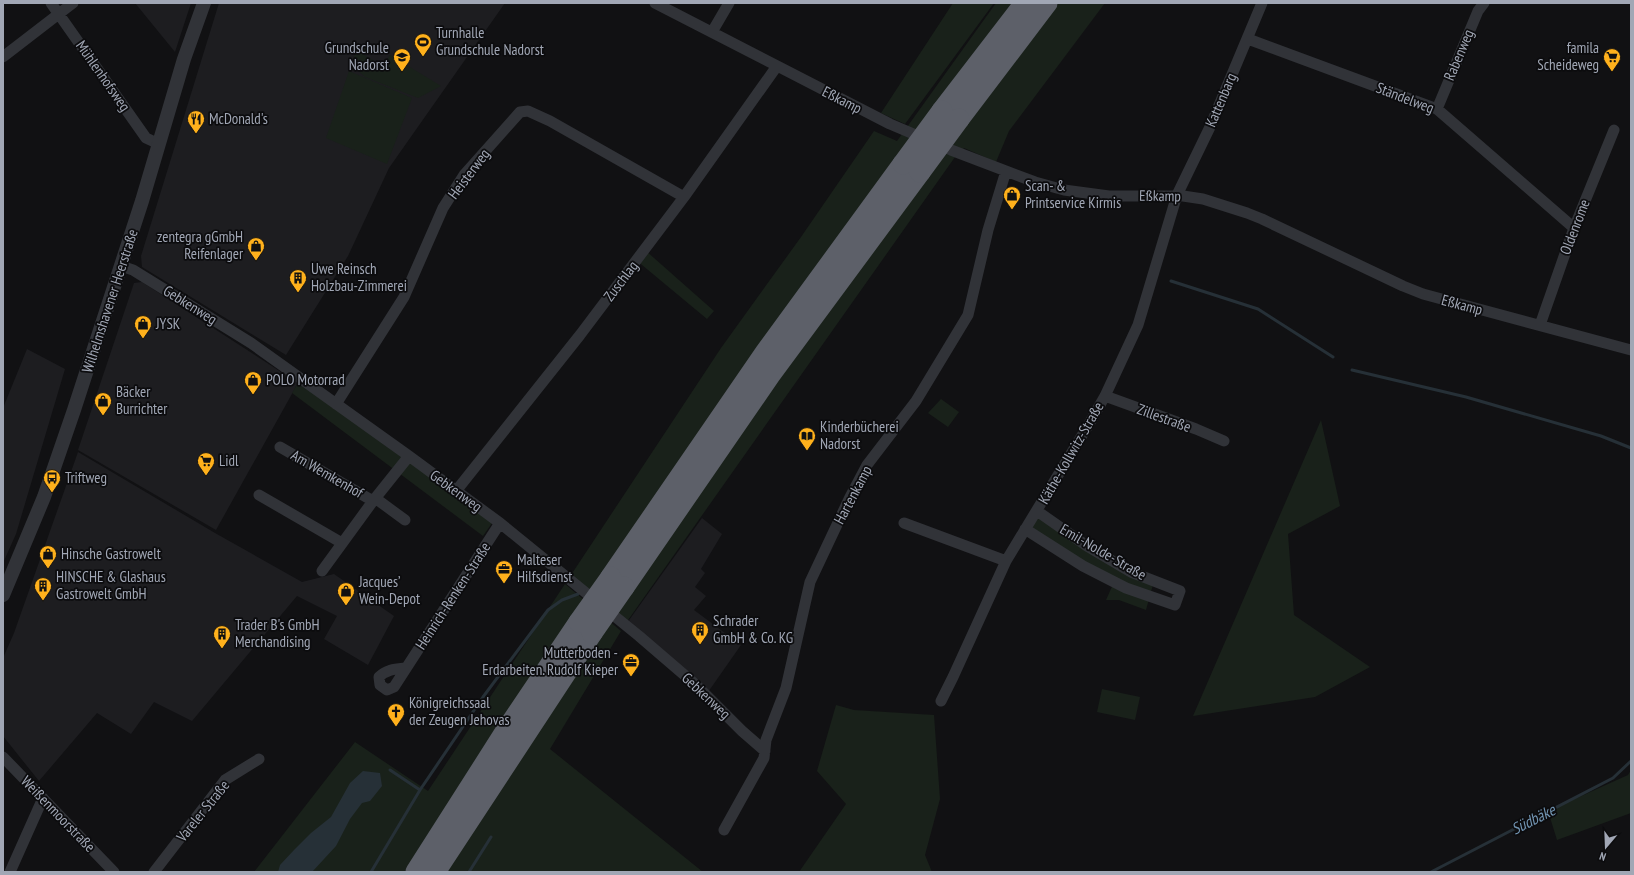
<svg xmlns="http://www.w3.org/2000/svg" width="1634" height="875" font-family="'PT Sans Narrow',sans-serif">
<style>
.built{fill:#1d1d20}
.green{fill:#19211a}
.water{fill:#263037}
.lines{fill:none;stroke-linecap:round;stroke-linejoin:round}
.stream{stroke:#263037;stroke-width:3}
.minor{stroke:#313338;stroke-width:11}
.tertiary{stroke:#313338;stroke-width:14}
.motorway{stroke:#5d6069;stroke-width:21}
.motorway-bridge{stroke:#5d6069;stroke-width:21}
.labels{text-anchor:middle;stroke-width:3.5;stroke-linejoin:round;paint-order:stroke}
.poi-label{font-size:15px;fill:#a1a7b5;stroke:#0c0c0e;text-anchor:start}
.street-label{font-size:15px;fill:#a1a7b5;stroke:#0c0c0e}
.water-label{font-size:16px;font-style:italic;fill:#7396b4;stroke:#0c0c0e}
</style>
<rect width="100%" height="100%" fill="#111113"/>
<path class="built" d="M135,3H191L175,52Z
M219,3H505L389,168L348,256L286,355L142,267L141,256Z
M142,282L298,383L216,530L78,450L134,283Z
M27,349L65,369L16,534L3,563V408Z
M78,452L215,533L302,582L334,574L394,616L368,665L324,639L337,616L297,596L192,721L154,702L131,734L97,713L39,781L3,736V658L14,633Z
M702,518L722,534L701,569L705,573L695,587L706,596L694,610L741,645L706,695L627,623Z"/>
<path class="green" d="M953,3H994L905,124L881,113Z
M996,3H1105L1009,131L996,162L964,148L955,157L626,623L571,575L721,348L801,237L874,131L897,141Z
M369,46L364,55L383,66L390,55L441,86L418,98L365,77L351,64L356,52Z
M349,71L412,98L387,164L326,138Z
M645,250L714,311L707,319L636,260Z
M298,383L407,459L492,523L483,536L292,393Z
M941,399L959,412L948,427L928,413Z
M1321,420L1340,506L1288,534L1294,615L1370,667L1315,697L1193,716Z
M1037,511L1154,581L1146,610L1119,600H1106L1114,582L1025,529Z
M565,584L621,631L550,749L703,872H254L355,742L428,791Z
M1102,689L1140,697L1135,720L1097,712Z
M836,705L854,710L934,715L940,799L925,855L932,872H799L846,804L817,771Z
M1631,770V813L1557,840L1548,811L1628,775Z"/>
<path class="water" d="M363,771L380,773L382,786L370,801L362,803L350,819L336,846L312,872H278L280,865L294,850L311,833L331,817L350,783Z"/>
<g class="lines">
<path class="stream" d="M1171,281L1258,309L1333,357
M1352,370L1466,397L1601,436L1631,448
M390,770L420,790
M371,872L420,790L483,697L548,610L562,600L578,594
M469,872L491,837
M1431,872L1613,778L1631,761"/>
<path class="minor" d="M51,3L146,138L159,144
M655,3L890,124L951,150L1035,182L1064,190L1109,196H1183L1203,199L1247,213L1262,219L1403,286L1423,294L1631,350
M712,32L729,3
M1248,39L1437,109L1574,228
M3,57L73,3
M1437,109L1478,11L1484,3
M121,266L133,270L251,343L409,456L500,523L639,636L696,685L742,731L765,751
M1540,325L1574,228L1614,130
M1105,396L1196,429L1224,441
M336,404L404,297L443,208L464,175L520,112L528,111L550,121L684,197
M280,447L373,501
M456,491L580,335L684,197L777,66
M259,495L342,543
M375,498L405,520
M904,523L1006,561
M1025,529L1083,566L1126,588L1175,605L1180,591L1131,572L1087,546L1037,511
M322,571L373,501L409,456
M406,668C396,669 387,669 379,677L380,685L387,690L394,687L500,523
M941,701L953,677L1006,561L1089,424L1105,396L1138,325L1177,195L1210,127L1262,3
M3,757L114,872
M724,830L764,758L766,740L786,688L810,582L850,497L867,465L916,401L968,315L988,230L1006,171
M10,872L43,798
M154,872L225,780L259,759"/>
<path class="tertiary" d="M3,595L44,497L74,410L142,201L184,59L204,3"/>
<path class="motorway" d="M942,111L1025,3
M959,119L1047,3
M611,577L765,353L903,164
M624,587L770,375L920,172
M416,872L509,726L579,622
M435,872L592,633"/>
<path class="motorway-bridge" d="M903,164L942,111
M920,172L959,119
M579,622L611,577
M592,633L624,587"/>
</g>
<defs>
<g id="stadium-pin" transform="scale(0.9)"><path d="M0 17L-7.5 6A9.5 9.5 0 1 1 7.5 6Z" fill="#ffb11c" stroke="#0c0c0e"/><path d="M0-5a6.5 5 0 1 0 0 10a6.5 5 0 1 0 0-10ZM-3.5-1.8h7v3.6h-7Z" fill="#111"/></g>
<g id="school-pin" transform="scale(0.9)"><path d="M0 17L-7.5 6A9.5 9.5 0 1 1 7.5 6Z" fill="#ffb11c" stroke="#0c0c0e"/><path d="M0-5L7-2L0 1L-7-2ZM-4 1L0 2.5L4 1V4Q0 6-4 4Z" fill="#111"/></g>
<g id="supermarket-pin" transform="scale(0.9)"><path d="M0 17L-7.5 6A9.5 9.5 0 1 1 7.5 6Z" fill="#ffb11c" stroke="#0c0c0e"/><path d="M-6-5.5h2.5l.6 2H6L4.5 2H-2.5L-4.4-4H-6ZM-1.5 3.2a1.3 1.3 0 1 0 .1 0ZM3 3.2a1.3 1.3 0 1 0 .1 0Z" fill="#111"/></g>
<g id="restaurant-pin" transform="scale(0.9)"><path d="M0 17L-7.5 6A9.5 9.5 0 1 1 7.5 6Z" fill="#ffb11c" stroke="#0c0c0e"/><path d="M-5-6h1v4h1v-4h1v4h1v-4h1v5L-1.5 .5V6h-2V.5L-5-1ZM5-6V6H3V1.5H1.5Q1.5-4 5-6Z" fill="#111"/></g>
<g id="shop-pin" transform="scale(0.9)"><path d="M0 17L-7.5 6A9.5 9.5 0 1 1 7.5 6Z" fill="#ffb11c" stroke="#0c0c0e"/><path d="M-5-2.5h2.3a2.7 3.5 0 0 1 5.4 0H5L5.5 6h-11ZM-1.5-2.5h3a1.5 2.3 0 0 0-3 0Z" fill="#111"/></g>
<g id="building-pin" transform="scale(0.9)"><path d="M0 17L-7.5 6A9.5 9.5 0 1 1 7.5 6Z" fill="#ffb11c" stroke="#0c0c0e"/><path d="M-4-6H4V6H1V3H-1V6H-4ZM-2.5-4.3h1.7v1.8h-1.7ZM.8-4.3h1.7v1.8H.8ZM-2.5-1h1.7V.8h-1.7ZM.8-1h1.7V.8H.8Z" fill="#111"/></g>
<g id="library-pin" transform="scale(0.9)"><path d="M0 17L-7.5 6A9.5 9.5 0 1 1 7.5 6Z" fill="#ffb11c" stroke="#0c0c0e"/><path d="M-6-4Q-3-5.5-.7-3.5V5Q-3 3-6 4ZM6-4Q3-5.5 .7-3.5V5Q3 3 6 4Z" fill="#111"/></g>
<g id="bus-pin" transform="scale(0.9)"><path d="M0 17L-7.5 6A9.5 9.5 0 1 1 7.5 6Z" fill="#ffb11c" stroke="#0c0c0e"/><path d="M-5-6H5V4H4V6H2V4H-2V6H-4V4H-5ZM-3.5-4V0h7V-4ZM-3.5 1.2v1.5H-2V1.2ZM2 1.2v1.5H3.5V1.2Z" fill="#111"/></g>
<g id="office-pin" transform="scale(0.9)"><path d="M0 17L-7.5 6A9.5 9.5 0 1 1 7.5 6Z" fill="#ffb11c" stroke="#0c0c0e"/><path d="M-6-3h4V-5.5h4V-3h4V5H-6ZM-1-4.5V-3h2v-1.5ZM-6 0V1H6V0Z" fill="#111"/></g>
<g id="church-pin" transform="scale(0.9)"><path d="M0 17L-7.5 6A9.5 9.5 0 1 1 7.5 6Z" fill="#ffb11c" stroke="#0c0c0e"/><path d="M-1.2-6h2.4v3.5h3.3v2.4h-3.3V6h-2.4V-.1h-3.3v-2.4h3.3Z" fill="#111"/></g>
</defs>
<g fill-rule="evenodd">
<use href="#stadium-pin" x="423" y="42"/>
<use href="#school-pin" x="402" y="57"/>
<use href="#supermarket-pin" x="1612" y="57"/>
<use href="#restaurant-pin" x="196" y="119"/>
<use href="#shop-pin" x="1012" y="195"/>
<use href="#shop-pin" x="256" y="246"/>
<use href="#building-pin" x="298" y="278"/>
<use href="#shop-pin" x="143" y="324"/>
<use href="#shop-pin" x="253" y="380"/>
<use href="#shop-pin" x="103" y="401"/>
<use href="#library-pin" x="807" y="436"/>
<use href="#supermarket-pin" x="206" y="461"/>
<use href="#bus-pin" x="52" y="478"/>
<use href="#shop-pin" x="48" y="554"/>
<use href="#office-pin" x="504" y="569"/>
<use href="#building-pin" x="43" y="586"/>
<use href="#shop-pin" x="346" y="591"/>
<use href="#building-pin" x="700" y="630"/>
<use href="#building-pin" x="222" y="634"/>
<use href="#office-pin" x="631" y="662"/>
<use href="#church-pin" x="396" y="712"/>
</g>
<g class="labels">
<g class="poi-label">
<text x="436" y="38">Turnhalle<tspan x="436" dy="17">Grundschule Nadorst</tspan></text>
<text x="389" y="53" text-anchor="end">Grundschule<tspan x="389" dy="17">Nadorst</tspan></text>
<text x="1599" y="53" text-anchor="end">famila<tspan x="1599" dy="17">Scheideweg</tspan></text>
<text x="209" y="124">McDonald's</text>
<text x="1025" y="191">Scan- &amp;<tspan x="1025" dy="17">Printservice Kirmis</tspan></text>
<text x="243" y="242" text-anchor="end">zentegra gGmbH<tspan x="243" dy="17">Reifenlager</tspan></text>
<text x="311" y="274">Uwe Reinsch<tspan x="311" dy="17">Holzbau-Zimmerei</tspan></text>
<text x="156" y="329">JYSK</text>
<text x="266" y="385">POLO Motorrad</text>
<text x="116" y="397">Bäcker<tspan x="116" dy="17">Burrichter</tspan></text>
<text x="820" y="432">Kinderbücherei<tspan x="820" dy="17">Nadorst</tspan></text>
<text x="219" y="466">Lidl</text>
<text x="65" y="483">Triftweg</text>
<text x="61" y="559">Hinsche Gastrowelt</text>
<text x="517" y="565">Malteser<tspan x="517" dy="17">Hilfsdienst</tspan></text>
<text x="56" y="582">HINSCHE &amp; Glashaus<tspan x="56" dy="17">Gastrowelt GmbH</tspan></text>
<text x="359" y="587">Jacques’<tspan x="359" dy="17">Wein-Depot</tspan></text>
<text x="713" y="626">Schrader<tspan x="713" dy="17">GmbH &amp; Co. KG</tspan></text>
<text x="235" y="630">Trader B's GmbH<tspan x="235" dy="17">Merchandising</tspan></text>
<text x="618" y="658" text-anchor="end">Mutterboden -<tspan x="618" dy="17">Erdarbeiten. Rudolf Kieper</tspan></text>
<text x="409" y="708">Königreichssaal<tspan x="409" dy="17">der Zeugen Jehovas</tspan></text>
</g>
<g class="street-label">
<text transform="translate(1459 55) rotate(-67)" y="5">Rabenweg</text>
<text transform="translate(103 76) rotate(55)" y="5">Mühlenhofsweg</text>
<text transform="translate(1405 98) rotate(21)" y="5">Ständelweg</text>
<text transform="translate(842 100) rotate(27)" y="5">Eßkamp</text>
<text transform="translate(1221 100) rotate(-67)" y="5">Kattenbarg</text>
<text transform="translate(469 174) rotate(-53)" y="5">Heisterweg</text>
<text transform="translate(1160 196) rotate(1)" y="5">Eßkamp</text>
<text transform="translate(1575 227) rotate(-69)" y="5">Oldenrome</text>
<text transform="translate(621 281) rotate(-53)" y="5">Zuschlag</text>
<text transform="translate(110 301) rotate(-72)" y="5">Wilhelmshavener Heerstraße</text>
<text transform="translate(190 305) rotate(32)" y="5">Gebkenweg</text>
<text transform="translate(1462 305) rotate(15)" y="5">Eßkamp</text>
<text transform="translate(1164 418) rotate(20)" y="5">Zillestraße</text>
<text transform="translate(1071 453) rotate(-60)" y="5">Käthe-Kollwitz-Straße</text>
<text transform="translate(327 474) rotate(30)" y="5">Am Wemkenhof</text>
<text transform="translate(456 491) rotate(36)" y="5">Gebkenweg</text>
<text transform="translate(853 495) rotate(-62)" y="5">Hartenkamp</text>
<text transform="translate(1103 552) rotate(30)" y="5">Emil-Nolde-Straße</text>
<text transform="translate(453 596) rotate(-57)" y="5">Heinrich-Renken-Straße</text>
<text transform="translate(706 696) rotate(43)" y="5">Gebkenweg</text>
<text transform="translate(203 811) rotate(-51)" y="5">Vareler Straße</text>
<text transform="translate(58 814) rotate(46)" y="5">Weißenmoorstraße</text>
</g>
<g class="water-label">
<text transform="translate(1533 819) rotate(-27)" y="6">Südbäke</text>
</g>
</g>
<rect width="1634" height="875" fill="none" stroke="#a1a7b5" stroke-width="8"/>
<g transform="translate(1606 847) rotate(199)" stroke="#0c0c0e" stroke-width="3" paint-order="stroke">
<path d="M0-3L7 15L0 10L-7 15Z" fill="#a1a7b5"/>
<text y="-6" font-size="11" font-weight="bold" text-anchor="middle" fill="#a1a7b5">N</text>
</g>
</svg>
